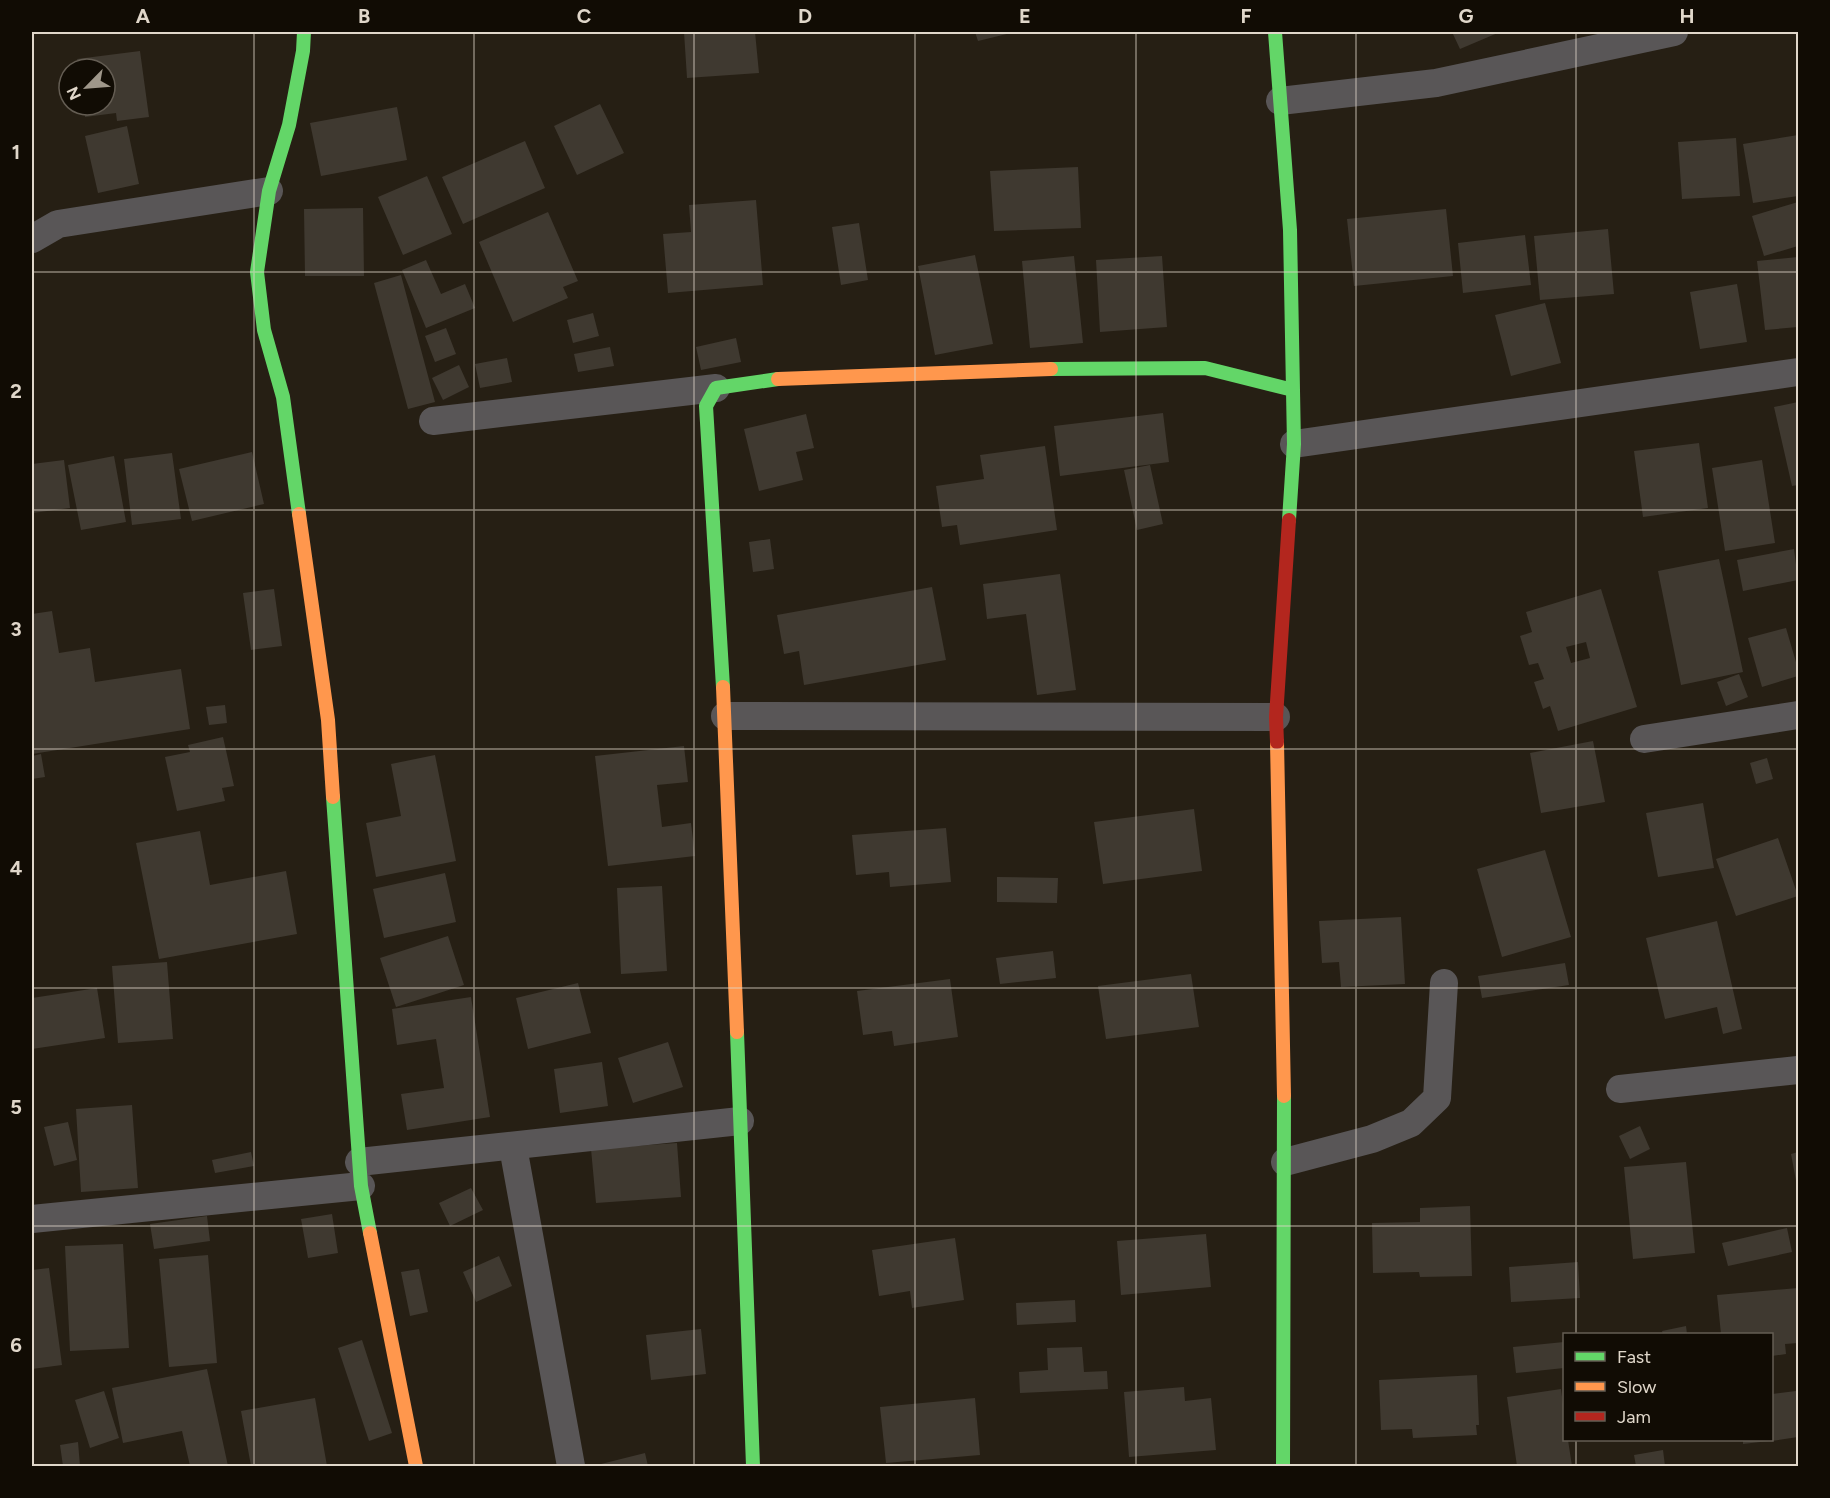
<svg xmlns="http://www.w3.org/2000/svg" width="1830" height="1498" font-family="Figtree,sans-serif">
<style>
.building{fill:#3f3930;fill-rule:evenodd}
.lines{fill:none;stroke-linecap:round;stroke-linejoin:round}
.street{stroke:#595657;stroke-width:28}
.fast{stroke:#63d668;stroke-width:14}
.slow{stroke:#ff974d;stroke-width:14}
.jam{stroke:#b3261e;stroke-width:14}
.grid{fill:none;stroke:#e0d7ca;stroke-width:1.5;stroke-opacity:0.55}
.neatline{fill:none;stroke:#e0d7ca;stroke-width:2}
.grid-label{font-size:20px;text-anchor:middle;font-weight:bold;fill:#e0d7ca}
</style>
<rect width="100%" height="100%" fill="#261f14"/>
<path class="building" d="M684,32H755L759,73L687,78Z
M975,32H1015L978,41Z
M1452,32H1500L1460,49Z
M140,51L149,117L117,121L116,113L85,117L84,105H105V69H79L77,59Z
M600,104L624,153L577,175L554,126Z
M397,107L407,160L321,176L310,123Z
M127,126L139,184L98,193L85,136Z
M1798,135V196L1753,203L1743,144Z
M1736,138L1740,196L1682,199L1678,142Z
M525,141L545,188L463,224L442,177Z
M1078,167L1081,228L994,231L990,171Z
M427,176L452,234L403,255L378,197Z
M756,200L763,285L668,293L663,234L691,232L689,205Z
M1798,202V246L1764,256L1752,216Z
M363,208L364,276H305L304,209Z
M1446,209L1453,276L1354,286L1347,219Z
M548,212L578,281L563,287L568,298L513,322L479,242Z
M859,223L868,280L841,285L832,227Z
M1608,229L1614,294L1540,300L1534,236Z
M1525,235L1531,285L1463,293L1458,243Z
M975,255L993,344L935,355L918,266Z
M1074,256L1083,343L1030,348L1022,261Z
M1162,256L1167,327L1100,332L1096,260Z
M1798,257V327L1765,330L1757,261Z
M426,260L441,294L465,284L475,308L426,328L402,270Z
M401,275L435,402L408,409L374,283Z
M1737,284L1747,342L1700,349L1690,292Z
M1545,303L1561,363L1511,376L1495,315Z
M593,313L599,336L573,343L567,320Z
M446,328L456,354L435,362L425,336Z
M736,338L741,362L701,370L696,347Z
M610,347L614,366L578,372L574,354Z
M507,358L512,382L480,388L475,364Z
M459,365L469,387L443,400L432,378Z
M1798,402V485L1792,486L1774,407Z
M1163,413L1169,462L1060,476L1054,426Z
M806,414L814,448L796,452L803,480L759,491L744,429Z
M1699,443L1708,508L1643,517L1634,451Z
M1045,446L1057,530L960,545L957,525L942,527L936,486L984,479L980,455Z
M252,452L264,504L192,521L179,469Z
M172,453L181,519L132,525L124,459Z
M114,456L126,522L81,530L68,465Z
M64,460L70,508L32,513V464Z
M1762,460L1775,543L1725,551L1712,468Z
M1150,465L1163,524L1137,530L1124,470Z
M770,539L774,569L753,572L749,542Z
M1794,549L1798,580L1743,591L1737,560Z
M1719,559L1743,672L1681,685L1658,571Z
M1060,574L1076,690L1037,695L1026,614L987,619L983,584Z
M932,587L946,660L804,685L799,651L784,654L777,615Z
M274,589L282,646L251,650L243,593Z
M1601,589L1637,707L1558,731L1550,706L1543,709L1534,682L1544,679L1538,663L1529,665L1520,636L1532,632L1526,612ZM1586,642L1590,658L1571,663L1566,647Z
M52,611L59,653L90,648L95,682L181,669L190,729L32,754V614Z
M1786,628L1798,669V676L1762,687L1748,638Z
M1739,674L1748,697L1726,706L1717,682Z
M225,705L227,723L209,725L206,707Z
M223,737L234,786L222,788L225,801L177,811L165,757L190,752L188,745Z
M1593,741L1605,802L1541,813L1530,753Z
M684,746L688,782L657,785L662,827L691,823L695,856L608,866L595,756Z
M41,754L45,777L32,779V756Z
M435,755L456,861L376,877L366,823L401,816L391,764Z
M1767,758L1773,779L1756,784L1750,763Z
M1703,803L1714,868L1658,877L1646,813Z
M1194,809L1202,871L1103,884L1094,822Z
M946,828L951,882L890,887L889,872L856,875L852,835Z
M200,831L210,885L286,871L297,934L159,959L136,843Z
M1778,838L1798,896L1736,916L1716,859Z
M1545,850L1571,937L1502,957L1477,869Z
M445,873L456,922L384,938L373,889Z
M997,877L1058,878L1057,903L997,902Z
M662,886L667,971L621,974L617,888Z
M1401,917L1405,984L1341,987L1339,962L1322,963L1319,921Z
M1717,921L1742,1029L1723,1034L1717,1007L1665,1019L1646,938Z
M448,936L464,985L396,1007L380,958Z
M1053,951L1056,978L1000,984L996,958Z
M167,962L173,1039L118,1043L112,966Z
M1565,963L1569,985L1482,998L1478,976Z
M1191,974L1199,1027L1106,1039L1098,986Z
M950,979L958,1037L894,1046L892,1031L863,1035L857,991Z
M578,983L591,1033L528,1049L516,998Z
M97,988L105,1038L32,1049V998Z
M471,997L490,1117L407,1130L401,1094L444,1088L436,1039L397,1045L392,1009Z
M668,1042L683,1087L633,1103L618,1058Z
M602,1062L608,1106L560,1113L554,1069Z
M132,1105L138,1188L81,1192L76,1109Z
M68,1122L77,1160L54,1166L44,1127Z
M1640,1126L1650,1149L1630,1159L1619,1136Z
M677,1143L681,1197L596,1203L591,1149Z
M251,1152L254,1166L215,1173L212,1160Z
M1798,1152V1186H1797L1791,1154Z
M1686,1162L1695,1253L1633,1259L1624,1167Z
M471,1188L483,1210L450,1226L439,1203Z
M1470,1206L1472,1276L1420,1277L1419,1272L1373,1273L1372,1223L1420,1222V1208Z
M332,1214L338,1253L308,1258L301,1219Z
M207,1216L210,1241L154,1249L150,1224Z
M1787,1228L1792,1252L1728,1266L1722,1243Z
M1206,1234L1211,1287L1121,1295L1117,1241Z
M955,1238L964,1300L912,1308L910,1291L879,1296L872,1250Z
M123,1244L129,1348L70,1351L65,1246Z
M208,1255L217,1363L169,1367L159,1259Z
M499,1256L512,1286L476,1302L463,1272Z
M1578,1262L1580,1298L1511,1302L1509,1267Z
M49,1268L62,1365L32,1369V1270Z
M419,1269L428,1312L410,1316L401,1272Z
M1798,1288V1343L1785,1344L1786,1354L1772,1356V1334H1721L1717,1295Z
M1075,1300L1076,1322L1017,1325L1016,1303Z
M1686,1326L1687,1334H1663L1662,1331Z
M701,1329L706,1374L651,1380L646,1335Z
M362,1340L392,1433L369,1441L338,1348Z
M1564,1342V1368L1516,1373L1513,1347Z
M1082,1347L1084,1372L1107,1371L1108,1389L1020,1393L1019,1372L1048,1370L1047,1348Z
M207,1369L228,1466H190L182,1431L123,1443L112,1388Z
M1477,1375L1479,1425H1476L1477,1435L1413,1438L1412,1429L1381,1430L1379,1380Z
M1184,1387L1185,1401L1211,1398L1216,1450L1129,1457L1124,1392Z
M1561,1389L1564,1412V1440H1568L1572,1466H1517L1507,1397Z
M104,1391L119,1438L90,1448L75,1400Z
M1796,1391L1798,1437L1772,1441V1394Z
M315,1398L327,1466H251L241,1411Z
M975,1398L980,1455L886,1463L880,1407Z
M1743,1440H1769V1441L1743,1444Z
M78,1442L80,1466H63L60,1445Z
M1663,1450L1665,1466H1636L1634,1455Z
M645,1453L648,1466H593Z"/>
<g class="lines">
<path class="street" d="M1280,101L1436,83L1674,32
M32,239L58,224L269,191
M433,421L716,388
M1294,444L1798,372
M725,716L1276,717
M1644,739L1798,715
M1620,1089L1798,1070
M513,1147L571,1466
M359,1162L740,1121
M1285,1162L1372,1139L1411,1123L1437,1098L1444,983
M32,1219L361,1186"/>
<path class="fast" d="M1275,32L1290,230L1294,444L1289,520
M1051,369L1205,368L1293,390
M299,514L283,397L264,330L257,272L269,191L289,125L303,51L304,32
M723,687L706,406L716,388L778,379
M333,797L361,1186L370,1233
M737,1032L753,1466
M1283,1466L1284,1096"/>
<path class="slow" d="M778,379L1051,369
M299,514L328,720L333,797
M723,687L737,1032
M1277,742L1284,1096
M370,1233L416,1466"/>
<path class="jam" d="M1277,742L1276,717L1289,520"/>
</g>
<path class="grid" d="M254,32V1466M474,32V1466M694,32V1466M915,32V1466M1136,32V1466M1356,32V1466M1576,32V1334M32,272H1798M32,510H1798M32,749H1798M32,988H1798M32,1226H1798M1576,1440V1466"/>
<rect width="1830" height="1498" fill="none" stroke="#110c04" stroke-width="66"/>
<rect x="1563" y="1333" width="210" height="108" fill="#110c04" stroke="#645d53" stroke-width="1.5"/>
<rect x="1575" y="1352" width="30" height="9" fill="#63d668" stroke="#645d53" stroke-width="1.5"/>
<text x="1617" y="1363" font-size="18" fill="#e0d7ca">Fast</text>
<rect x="1575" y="1382" width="30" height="9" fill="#ff974d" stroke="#645d53" stroke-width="1.5"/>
<text x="1617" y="1393" font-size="18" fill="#e0d7ca">Slow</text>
<rect x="1575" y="1412" width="30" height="9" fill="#b3261e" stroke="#645d53" stroke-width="1.5"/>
<text x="1617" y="1423" font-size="18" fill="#e0d7ca">Jam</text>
<g transform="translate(87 87) rotate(245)"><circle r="28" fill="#110c04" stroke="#645d53" stroke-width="1.5"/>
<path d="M0-4.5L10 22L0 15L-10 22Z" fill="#9f978a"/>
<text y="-9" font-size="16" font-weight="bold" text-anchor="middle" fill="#e0d7ca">N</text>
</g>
<rect x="33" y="33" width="1764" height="1432" class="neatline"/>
<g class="grid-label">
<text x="143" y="23">A</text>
<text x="364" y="23">B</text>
<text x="584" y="23">C</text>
<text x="805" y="23">D</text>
<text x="1025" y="23">E</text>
<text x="1246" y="23">F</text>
<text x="1466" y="23">G</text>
<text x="1687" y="23">H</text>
<text x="16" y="159">1</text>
<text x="16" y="398">2</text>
<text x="16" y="636">3</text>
<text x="16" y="875">4</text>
<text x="16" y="1114">5</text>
<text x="16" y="1352">6</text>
</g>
</svg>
